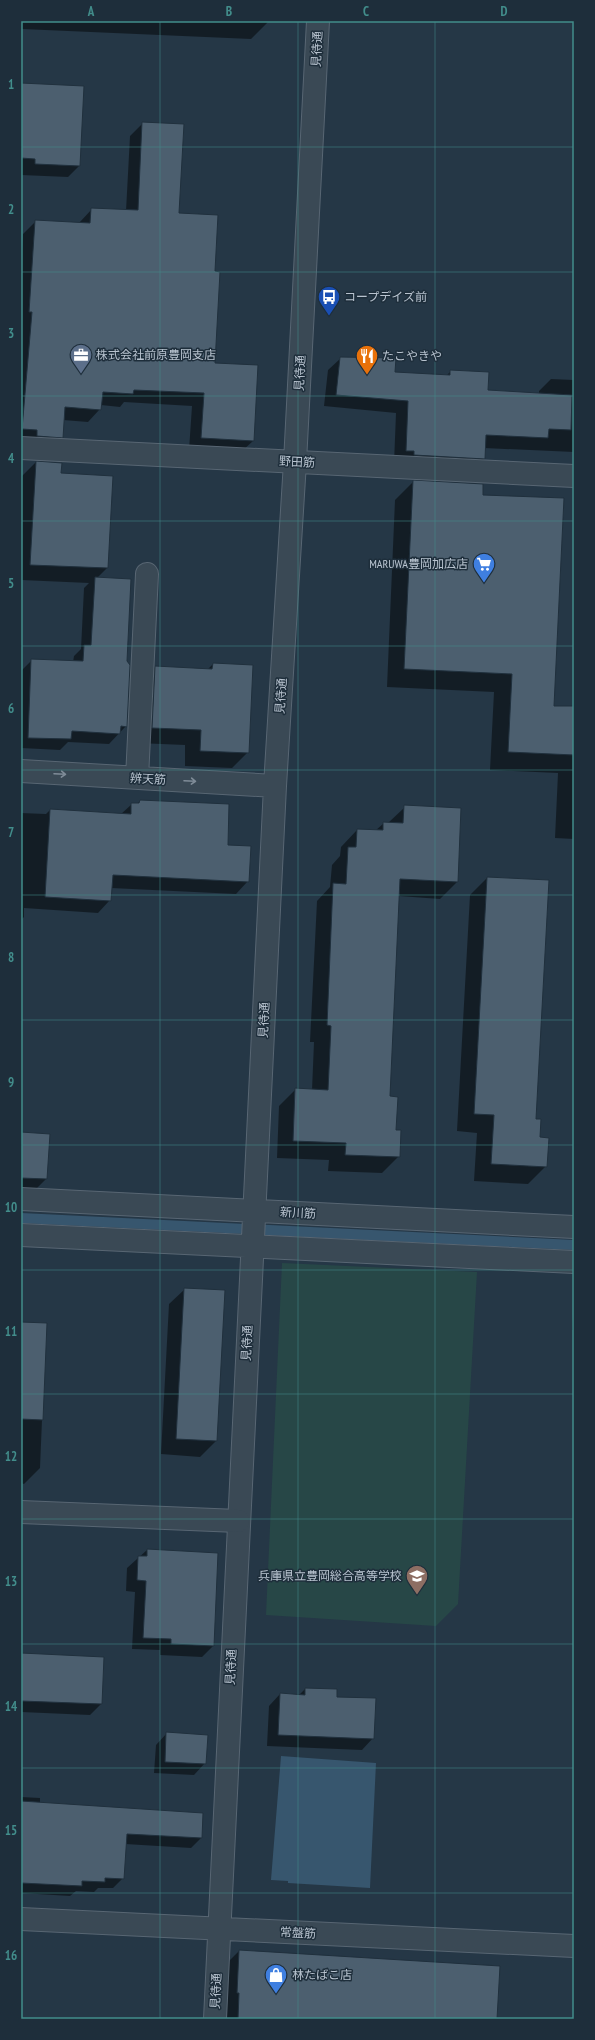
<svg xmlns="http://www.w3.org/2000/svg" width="595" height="2040" font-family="'PT Sans Narrow','Noto Sans JP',sans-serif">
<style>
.green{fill:#274747}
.water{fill:#37566e}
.shadow{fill:#0007}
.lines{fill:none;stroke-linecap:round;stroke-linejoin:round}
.stream{stroke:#37566e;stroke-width:10}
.building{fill:#4c5f6f;stroke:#20303d}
.minor-casing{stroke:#586673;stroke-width:24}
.tertiary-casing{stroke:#586673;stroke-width:24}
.minor{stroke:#3a4955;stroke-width:22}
.tertiary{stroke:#3a4955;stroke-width:22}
.oneway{stroke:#7f8c98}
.grid{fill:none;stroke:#428d8b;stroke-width:1;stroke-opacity:0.55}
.labels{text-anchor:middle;stroke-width:3;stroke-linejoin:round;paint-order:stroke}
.street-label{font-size:12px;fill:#b8c3cf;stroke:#1e2e3b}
.poi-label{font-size:12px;fill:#b8c3cf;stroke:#1e2e3b;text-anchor:start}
.neatline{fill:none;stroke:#428d8b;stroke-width:1.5}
.grid-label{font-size:13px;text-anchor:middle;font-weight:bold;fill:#428d8b}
</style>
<rect width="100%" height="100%" fill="#253746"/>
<path class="green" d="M282,1263L477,1272L458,1604L436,1626L266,1615Z"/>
<path class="water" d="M281,1756L376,1763L370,1888L288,1883V1881L271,1880Z"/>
<path class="shadow" d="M21,21H267L268,22L251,39L22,29L21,48Z
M21,84L79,166L68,177L21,175Z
M143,123L178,214L214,272V364L253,441L240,453L189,450L192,406L124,402L120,407L101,405L100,409L88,422L63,420L62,437L49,450L21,442V266L23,234L36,221L79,223L92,209L126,211L130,136Z
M341,358L394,373L446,376L451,371L487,391L539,394V391L551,379L574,380V452L484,448V459L471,471L394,463L396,413L324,406L328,370Z
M36,462L60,474L107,568L97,578L126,662H128L126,726L109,744L68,742L60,750L21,748V671L32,660L73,662L74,656L81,649L84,588L89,583L21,580V477Z
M414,481L482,496L553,714H574V839L555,838L558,773L490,770L494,692L387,687L395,500Z
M213,664L248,752L232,768L185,766V745L137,743L140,683L155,667L208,669Z
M140,801L227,846L248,881L236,894L111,888L110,900L98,913L24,908V917L21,920V813L46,814L50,810L121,814L132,804H137Z
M405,807L457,882L440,899L399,896L389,1097L399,1156L382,1173L328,1171L329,1160L277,1158L279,1106L296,1089L312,1090L314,1042H310L317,901L330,887L332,865L340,856L341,847L357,830L375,831L384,823H388Z
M487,878L535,1120L546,1166L528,1184L474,1181L477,1133L457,1131L470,895Z
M21,1133L46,1179L34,1191L21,1190Z
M185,1289L216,1441L200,1457L161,1454L169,1304Z
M574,1297V1330H572Z
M21,1323L46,1324L40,1468L24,1484L21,1483Z
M147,1550L213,1646L202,1657L160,1655V1650L132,1649L135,1592L126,1591L127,1568Z
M21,1654L101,1704L90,1715L21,1712Z
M305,1689L336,1698L373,1738L362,1750L267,1746L269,1706L280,1694L299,1695Z
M167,1733L205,1763L194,1775L154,1773L156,1745Z
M21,1797L40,1798V1803L201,1838L191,1848L125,1844L123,1878L113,1888H98L94,1892L76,1891L70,1896L21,1893Z
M239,1951L496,2019H227V2005H225L227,1963Z"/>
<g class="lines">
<path class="stream" d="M21,1218L574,1245"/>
</g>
<path class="building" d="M21,83L84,86L80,166L35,164V159L21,158Z
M142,122L184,124L179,213L218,215L215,271L220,272L215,363L258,365L254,441L201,438L204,393L134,390L133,394L103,392L101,410L65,407L63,438L37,436V430L22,429L32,312H29L35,220L90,223L91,208L138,210Z
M340,357L396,358L395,372L450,375V370L489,372L488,390L572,395L571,430L549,429L548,438L486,435L485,459L414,455V451H406L408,401L336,395Z
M36,461L62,463L61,473L113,476L108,568L30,565Z
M413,480L483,484V495L564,498L554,706H574V755L508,752L512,674L404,669Z
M95,577L131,579L127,661L130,665L127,727L121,726L120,734L72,731L71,739L28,738L31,659L83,661L84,645H91Z
M213,663L253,665L249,753L200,751L201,730L152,728L155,666L212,669Z
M140,800L229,804L228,845L251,846L249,882L113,875L111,901L45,897L50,809L131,814V803H139Z
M404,805L461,808L458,882L400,879L390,1096L398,1097L396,1130H401L400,1157L345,1155L346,1143L293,1141L295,1088L328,1090L331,1026L327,1025L333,883L346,884L348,847H356L357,829L383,830V822L403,823Z
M487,877L549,880L536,1119H541L540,1137L549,1138L547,1167L491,1164L494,1115L474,1114Z
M21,1132L50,1134L47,1179L21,1178Z
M184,1288L225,1290L217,1441L176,1439Z
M21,1322L47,1323L43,1420L21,1419Z
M147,1549L218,1553L214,1646L171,1644V1639L143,1638L146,1581L137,1580L138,1556H147Z
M21,1653L104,1657L102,1704L21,1701Z
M305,1688L337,1689V1697L376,1698L374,1739L278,1735L280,1693L305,1695Z
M166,1732L208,1735L206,1764L165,1762Z
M21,1801L203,1813L202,1838L127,1834L124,1879L105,1878V1882L82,1881V1886L21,1883Z
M239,1950L500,1966L497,2019H238L239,1993H237Z"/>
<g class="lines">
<g class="minor-casing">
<path id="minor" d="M21,448L574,476
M21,771L275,786
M137,778L147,574
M21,1199L574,1227
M21,1235L574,1262
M21,1919L574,1946
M215,2019L275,786L295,462L318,21"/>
</g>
<g class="tertiary-casing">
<path id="tertiary" d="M21,1512L238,1521"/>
</g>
<use href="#minor" class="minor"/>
<use href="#tertiary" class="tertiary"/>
</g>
<defs><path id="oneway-shaft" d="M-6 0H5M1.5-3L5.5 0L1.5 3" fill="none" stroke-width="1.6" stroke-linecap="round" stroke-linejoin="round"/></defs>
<g class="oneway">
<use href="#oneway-shaft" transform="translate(60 774) rotate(3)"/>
<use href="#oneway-shaft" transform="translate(190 781) rotate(3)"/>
</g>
<path class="grid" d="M160,21V2019M298,21V2019M435,21V2019M21,147H574M21,272H574M21,396H574M21,521H574M21,646H574M21,770H574M21,895H574M21,1020H574M21,1145H574M21,1270H574M21,1394H574M21,1519H574M21,1644H574M21,1768H574M21,1893H574"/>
<defs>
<g id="bus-pin" transform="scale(1.15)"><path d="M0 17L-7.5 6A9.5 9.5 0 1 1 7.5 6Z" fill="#1a4fb4" stroke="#1e2e3b"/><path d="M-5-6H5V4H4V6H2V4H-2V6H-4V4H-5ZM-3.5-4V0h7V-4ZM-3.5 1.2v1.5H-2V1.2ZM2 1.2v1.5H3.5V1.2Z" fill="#fff"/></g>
<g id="office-pin" transform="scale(1.15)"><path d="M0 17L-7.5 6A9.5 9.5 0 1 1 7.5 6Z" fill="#5c6f8a" stroke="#1e2e3b"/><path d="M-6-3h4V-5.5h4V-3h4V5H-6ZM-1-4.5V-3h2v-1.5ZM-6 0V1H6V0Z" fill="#fff"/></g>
<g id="restaurant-pin" transform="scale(1.15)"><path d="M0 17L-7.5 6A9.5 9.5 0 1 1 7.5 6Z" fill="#e8710a" stroke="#1e2e3b"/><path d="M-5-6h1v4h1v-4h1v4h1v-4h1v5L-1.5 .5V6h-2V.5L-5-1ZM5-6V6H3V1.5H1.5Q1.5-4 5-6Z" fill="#fff"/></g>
<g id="supermarket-pin" transform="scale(1.15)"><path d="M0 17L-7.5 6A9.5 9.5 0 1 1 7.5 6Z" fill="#3f7fe0" stroke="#1e2e3b"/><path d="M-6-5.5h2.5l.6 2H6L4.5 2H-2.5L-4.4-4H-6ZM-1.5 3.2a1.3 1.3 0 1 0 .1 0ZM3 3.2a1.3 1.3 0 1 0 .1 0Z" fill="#fff"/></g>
<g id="school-pin" transform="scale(1.15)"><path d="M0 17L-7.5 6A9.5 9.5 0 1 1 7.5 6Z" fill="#8d6e63" stroke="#1e2e3b"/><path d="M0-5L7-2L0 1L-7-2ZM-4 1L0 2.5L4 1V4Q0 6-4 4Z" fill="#fff"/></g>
<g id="shop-pin" transform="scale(1.15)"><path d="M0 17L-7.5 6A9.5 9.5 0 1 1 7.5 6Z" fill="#3f7fe0" stroke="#1e2e3b"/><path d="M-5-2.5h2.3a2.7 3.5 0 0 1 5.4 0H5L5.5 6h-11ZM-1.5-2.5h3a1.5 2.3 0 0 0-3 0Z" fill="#fff"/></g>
</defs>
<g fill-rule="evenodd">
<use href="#bus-pin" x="329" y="297"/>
<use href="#office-pin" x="81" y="355"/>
<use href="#restaurant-pin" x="367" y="356"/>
<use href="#supermarket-pin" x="484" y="564"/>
<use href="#school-pin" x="417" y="1576"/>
<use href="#shop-pin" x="276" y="1975"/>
</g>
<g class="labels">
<g class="street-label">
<text transform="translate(317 49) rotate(-87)" y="4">見待通</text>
<text transform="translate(300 373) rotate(-87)" y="4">見待通</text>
<text transform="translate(297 462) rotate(3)" y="4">野田筋</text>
<text transform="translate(281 696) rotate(-86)" y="4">見待通</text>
<text transform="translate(148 779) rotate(3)" y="4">辨天筋</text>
<text transform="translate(264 1020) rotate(-87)" y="4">見待通</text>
<text transform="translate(298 1213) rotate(3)" y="4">新川筋</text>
<text transform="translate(247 1343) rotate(-87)" y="4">見待通</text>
<text transform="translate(231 1667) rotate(-87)" y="4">見待通</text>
<text transform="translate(298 1933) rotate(3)" y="4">常盤筋</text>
<text transform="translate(216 1991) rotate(-87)" y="4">見待通</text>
</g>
<g class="poi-label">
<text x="344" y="301">コープデイズ前</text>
<text x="96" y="359">株式会社前原豊岡支店</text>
<text x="382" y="360">たこやきや</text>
<text x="468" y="568" text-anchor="end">MARUWA豊岡加広店</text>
<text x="402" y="1580" text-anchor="end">兵庫県立豊岡総合高等学校</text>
<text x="292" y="1979">林たばこ店</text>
</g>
</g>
<rect width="595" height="2040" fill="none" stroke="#1e2e3b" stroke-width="44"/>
<rect x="22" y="22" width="551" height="1996" class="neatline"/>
<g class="grid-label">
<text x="91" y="16">A</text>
<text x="229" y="16">B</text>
<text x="366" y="16">C</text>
<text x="504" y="16">D</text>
<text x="11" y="89">1</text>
<text x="11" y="214">2</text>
<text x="11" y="338">3</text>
<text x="11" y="463">4</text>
<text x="11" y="588">5</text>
<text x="11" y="713">6</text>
<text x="11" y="837">7</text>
<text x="11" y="962">8</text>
<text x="11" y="1087">9</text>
<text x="11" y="1212">10</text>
<text x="11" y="1336">11</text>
<text x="11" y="1461">12</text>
<text x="11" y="1586">13</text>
<text x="11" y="1711">14</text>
<text x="11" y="1835">15</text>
<text x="11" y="1960">16</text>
</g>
</svg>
